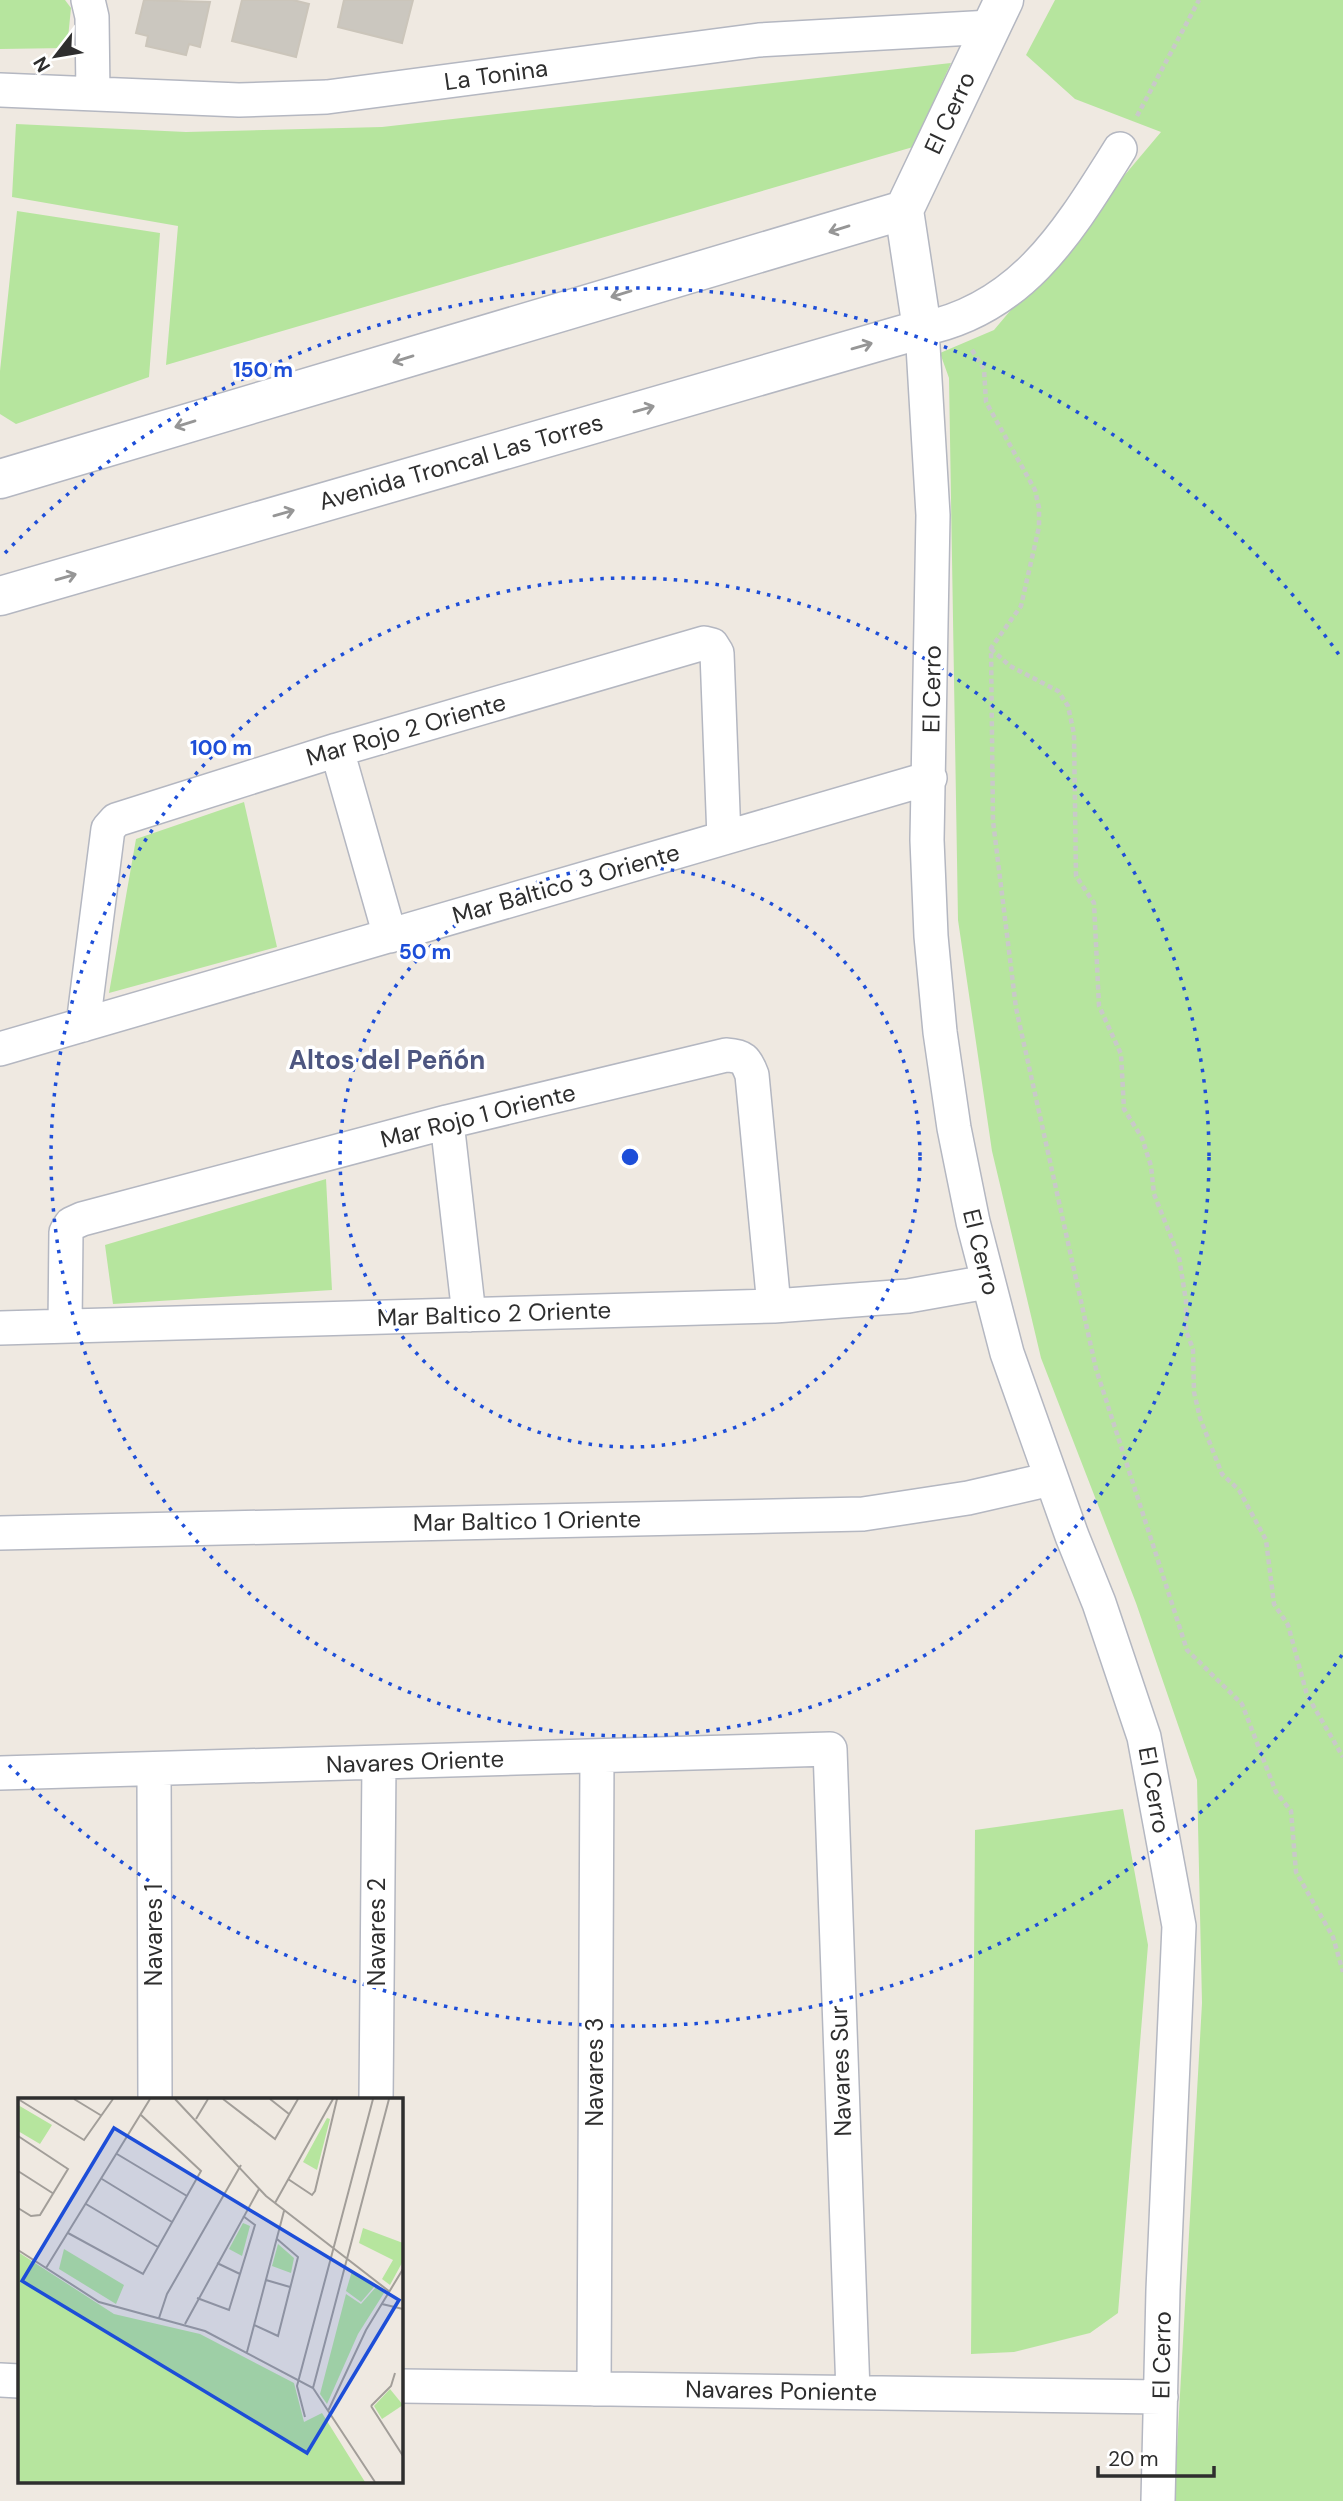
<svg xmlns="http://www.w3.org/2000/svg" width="1343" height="2501" font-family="'DM Sans',sans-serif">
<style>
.green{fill:#b6e59e}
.building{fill:#cbc7bf;stroke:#cbc5ba;stroke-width:2}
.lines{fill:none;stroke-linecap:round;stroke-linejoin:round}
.street-casing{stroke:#b4b7c1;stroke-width:36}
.secondary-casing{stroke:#b4b7c1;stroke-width:41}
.path{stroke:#c9c9c9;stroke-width:4.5;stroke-dasharray:5 3.5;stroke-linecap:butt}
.street{stroke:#fff;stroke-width:33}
.secondary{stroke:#fff;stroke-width:38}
.oneway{stroke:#969696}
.ring{fill:none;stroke:#1d4ed8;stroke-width:3.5;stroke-dasharray:3.5 7}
.labels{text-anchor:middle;stroke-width:7;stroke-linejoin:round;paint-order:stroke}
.street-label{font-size:24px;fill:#2e2e2e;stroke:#fff}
.neighbourhood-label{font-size:26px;font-weight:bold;fill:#4d5680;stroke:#fff}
.inset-road{fill:none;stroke:#a29e99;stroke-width:2}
.view{fill:#1d4ed8;fill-opacity:0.15;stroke:#1d4ed8;stroke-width:3.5}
.inset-edge{fill:none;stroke:#2e2e2e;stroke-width:3.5}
.centre{fill:#1d4ed8;stroke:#fff;stroke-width:3.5}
.ring-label{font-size:21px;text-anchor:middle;font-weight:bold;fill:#1d4ed8;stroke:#fff;stroke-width:7;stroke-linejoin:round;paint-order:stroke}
</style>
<rect width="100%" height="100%" fill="#efe9e1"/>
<path class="green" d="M0,0H65L71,8L67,48L0,49Z
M1055,0H1343V2501H1174L1202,2003L1197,1780L1136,1603L1041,1358L992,1151L958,920L949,378L940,353L994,330L1161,132L1075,99L1026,55Z
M951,63L913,147L166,365L178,226L12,197L16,124L186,132L382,127Z
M17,211L160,233L149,377L16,424L0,414V371Z
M244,802L277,947L109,993L136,839Z
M326,1179L332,1290L113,1304L105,1245Z
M1123,1809L1148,1945L1118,2313L1090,2333L1014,2352L971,2354L975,1830Z"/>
<path class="building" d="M144,0L210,2L200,47L189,44L186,55L146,46L148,36L136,33Z
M242,0H293L309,4L296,57L232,41Z
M344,0H413L402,43L338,27Z"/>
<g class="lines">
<g class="street-casing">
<path id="street" d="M88,0L92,17L93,94
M0,90L239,100L327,97L759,40L991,27
M1120,149C1069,230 1023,309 922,329L933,515L927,840L931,936L940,1032L954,1128L973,1222L1007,1353L1072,1536L1099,1603L1144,1737L1179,1926L1163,2290L1158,2501
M337,750L390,936
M83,1025L108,829L116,820L337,750L704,643L712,645L717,653L724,838
M0,1049L930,778
M447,1122L469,1315
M65,1326L66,1232L71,1224L82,1219L447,1122L726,1055C743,1056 746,1059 752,1075L774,1306
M0,1328L774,1306L908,1296L987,1282
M0,1533L863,1514L968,1498L1051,1479
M154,1769L155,2100
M0,1773L830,1749L853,2392
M376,2100L379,1763
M0,2380L19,2381
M401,2386L1161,2397
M594,2389L597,1756"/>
</g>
<g class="secondary-casing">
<path id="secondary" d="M0,479L904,210
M0,596L922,329L904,210L1004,0"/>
</g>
<path class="path" d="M1137,116L1199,0
M972,350L984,369L986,402L1035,490L1039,508V527L1021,606L991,648L993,821L1016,1008L1096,1369L1187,1650L1242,1704L1276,1792L1291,1811L1296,1872L1333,1937L1343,1972
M991,649L1010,666L1058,691L1068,706L1074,734L1076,876L1094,903L1099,1006L1121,1054L1124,1109L1142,1138L1151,1166L1154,1194L1179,1257L1186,1301V1331L1193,1349L1194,1392L1200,1418L1222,1474L1239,1490L1266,1540L1274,1604L1288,1625L1307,1695L1343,1757"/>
<use href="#street" class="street"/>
<use href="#secondary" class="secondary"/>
</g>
<defs><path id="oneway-shaft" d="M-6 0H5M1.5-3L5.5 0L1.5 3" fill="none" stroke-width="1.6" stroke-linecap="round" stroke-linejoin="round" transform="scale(1.75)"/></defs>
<g class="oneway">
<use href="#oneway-shaft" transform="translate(839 229) rotate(163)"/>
<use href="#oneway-shaft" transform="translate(621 294) rotate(163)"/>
<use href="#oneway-shaft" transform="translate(862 346) rotate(-16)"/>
<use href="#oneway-shaft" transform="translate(403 359) rotate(163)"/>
<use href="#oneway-shaft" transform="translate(644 409) rotate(-16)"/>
<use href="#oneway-shaft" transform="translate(185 424) rotate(163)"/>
<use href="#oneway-shaft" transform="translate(284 513) rotate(-16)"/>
<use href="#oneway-shaft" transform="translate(66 577) rotate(-16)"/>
</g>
<g class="ring">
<circle cx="630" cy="1157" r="290"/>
<circle cx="630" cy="1157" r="579"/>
<path d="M1342 1655A869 869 0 0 1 5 1761M5 553A869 869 0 0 1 1342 659"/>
</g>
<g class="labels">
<g class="street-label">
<text transform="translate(496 75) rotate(-8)" y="8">La Tonina</text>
<text transform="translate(950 113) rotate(-65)" y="8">El Cerro</text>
<text transform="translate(461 462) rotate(-16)" y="8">Avenida Troncal Las Torres</text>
<text transform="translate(932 689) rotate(-89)" y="8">El Cerro</text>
<text transform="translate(406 730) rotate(-16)" y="8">Mar Rojo 2 Oriente</text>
<text transform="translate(566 884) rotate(-16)" y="8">Mar Baltico 3 Oriente</text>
<text transform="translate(478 1116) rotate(-14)" y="8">Mar Rojo 1 Oriente</text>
<text transform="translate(981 1252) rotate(76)" y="8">El Cerro</text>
<text transform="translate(494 1314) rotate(-2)" y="8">Mar Baltico 2 Oriente</text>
<text transform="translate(527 1521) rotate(-1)" y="8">Mar Baltico 1 Oriente</text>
<text transform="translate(415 1762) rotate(-2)" y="8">Navares Oriente</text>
<text transform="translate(1154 1790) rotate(80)" y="8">El Cerro</text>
<text transform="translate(377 1932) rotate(-90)" y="8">Navares 2</text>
<text transform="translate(154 1935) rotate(-90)" y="8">Navares 1</text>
<text transform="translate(841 2071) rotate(-92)" y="8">Navares Sur</text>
<text transform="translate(595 2072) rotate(-90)" y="8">Navares 3</text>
<text transform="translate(1162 2355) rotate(-89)" y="8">El Cerro</text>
<text transform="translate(781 2391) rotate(1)" y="8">Navares Poniente</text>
</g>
<g class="neighbourhood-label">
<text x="387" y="1069">Altos del Peñón</text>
</g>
</g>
<g transform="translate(18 2098)">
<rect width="385" height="385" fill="#efe9e1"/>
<path d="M0,7L34,27L22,46L0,33ZM309,20L312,21L299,72L285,64ZM225,125L232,128L224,158L211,151ZM345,130L385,145V163L372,187L364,181L375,162L341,145ZM260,146L276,160L273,175L254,168ZM46,151L106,187L98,206L41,171ZM0,154L96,216L182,236L276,285L286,324L304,315L347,384H0ZM334,173L356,189L343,204L328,193ZM358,189L366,195L340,236L309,306L302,296L328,196L343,206ZM372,291L385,307L364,321L356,308Z" fill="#b6e59e"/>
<path class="inset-road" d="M0,1L66,42L95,1M56,1L84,18M157,1L248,98L372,194M205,1L257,41L280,1M252,1L271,16M178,21L190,1M0,38L50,71L22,117L13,118L0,110M99,56L169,98M0,73L36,96M84,81L154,124M270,81L294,97L297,93L319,1M257,105L315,1M68,106L140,149M50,135L125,176L183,73L123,17M0,152L81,204L187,233L295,290L357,384M199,165L222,176M28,170L132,1M248,182L272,189M179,200L211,212L237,127L225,118M364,206L385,211M141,220L149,196L223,67M167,226L241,91M236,227L260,238L280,159L259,141M229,254L266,113M295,290L371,1M353,308L385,358M353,308L373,288L377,275M310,313L348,232L385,171M287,319L279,288L355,1"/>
<path class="view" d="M96,30L381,202L289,355L4,183Z"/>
<rect width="385" height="385" class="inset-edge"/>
</g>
<circle cx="630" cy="1157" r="10" class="centre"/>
<g class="ring-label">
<text x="263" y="377">150 m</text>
<text x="221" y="755">100 m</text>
<text x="425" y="959">50 m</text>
</g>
<g transform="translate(56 56) rotate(239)" stroke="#ffffff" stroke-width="5" paint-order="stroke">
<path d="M0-5L12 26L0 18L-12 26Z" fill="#2e2e2e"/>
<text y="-10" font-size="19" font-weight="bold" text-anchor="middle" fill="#2e2e2e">N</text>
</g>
<path d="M1098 2466v10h116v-10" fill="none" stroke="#2e2e2e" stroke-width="3.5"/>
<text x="1108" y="2466" font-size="21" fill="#2e2e2e" stroke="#ffffff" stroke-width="5" paint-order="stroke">20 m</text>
</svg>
